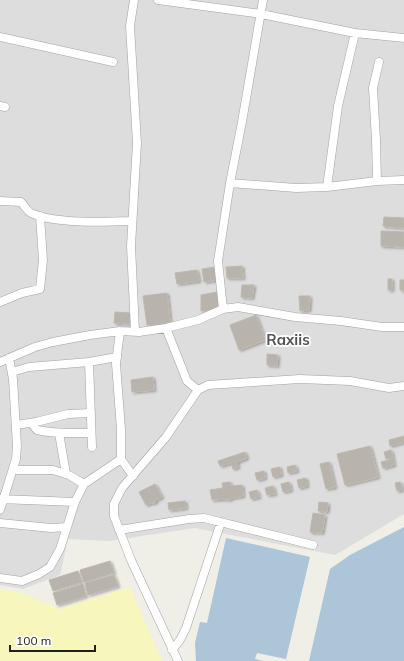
<svg xmlns="http://www.w3.org/2000/svg" width="404" height="661" font-family="Mulish,sans-serif">
<style>
.residential{fill:#ddd}
.sand{fill:#f7f7bd}
.water{fill:#acc5d8}
.building{fill:#b8b4ad;stroke:#bfb8ab;filter:url(#shadow)}
.lines{fill:none;stroke-linecap:round;stroke-linejoin:round}
.minor-casing{stroke:#a1a1a1;stroke-width:9}
.minor{stroke:#fff;stroke-width:8}
.labels{text-anchor:middle;stroke-width:3.5;stroke-linejoin:round;paint-order:stroke}
.district-label{font-size:15px;font-weight:bold;fill:#535353;stroke:#fff}
</style>
<defs>
<filter id="shadow"><feDropShadow dx="2" dy="1.5" stdDeviation="1" flood-color="#0004"/></filter>
</defs>
<rect width="100%" height="100%" fill="#efeee7"/>
<path class="residential" d="M0,0H404V514L335,555L195,528L109,541L68,539L60,575L23,589L0,585Z"/>
<path class="sand" d="M130,587L162,661H0V589L22,593L60,609Z"/>
<path class="water" d="M404,527V661H309L330,569L350,555Z
M226,538L310,557L286,659L257,653L255,659L264,661H196L195,643L200,622L207,623Z"/>
<path class="building" d="M384,217L404,218V228L383,226Z
M381,231L404,232V247L381,246Z
M242,266L243,278H227L226,267Z
M215,267L217,280L204,282L202,269Z
M197,270L199,281L177,284L175,273Z
M388,279H392V290H388Z
M400,280H404V290H400Z
M242,285H254L252,298L241,297Z
M217,292L219,305L212,310L201,311V295Z
M167,293L170,322L147,325L143,296Z
M299,296H310L309,310L300,311Z
M115,312L130,313V324L114,323Z
M256,315L265,340L239,350L230,325Z
M267,354L278,355L277,366L267,365Z
M153,377L154,390L132,392L131,380Z
M404,436V442L390,446L389,440Z
M370,446L378,477L345,485L337,454Z
M391,450L393,458L386,459L384,452Z
M245,452L247,458L237,462L238,467L233,469L231,463L220,466L218,461Z
M393,459L394,465L383,468L381,462Z
M329,462L335,487L326,489L320,464Z
M295,465L297,471L288,473L287,467Z
M280,467L281,475L273,477L271,469Z
M264,471L265,478L257,480L255,473Z
M306,478L307,486L299,488L297,480Z
M230,482L231,486L242,485L243,496L232,498L229,500L225,499L212,500L210,490L223,488L222,483Z
M289,482L291,490L283,492L281,484Z
M400,482L402,490L397,491L395,483Z
M155,484L162,497L156,500L155,503H151L146,505L139,492Z
M273,486L275,494L267,495L265,488Z
M257,490L259,497L251,499L249,492Z
M185,501L186,508L169,510L168,503Z
M319,502L328,503L327,512L318,511Z
M313,513L325,515L322,533L310,532Z
M110,561L114,573L84,582L80,570Z
M78,571L82,582L53,591L49,580Z
M114,575L118,586L88,595L85,583Z
M83,584L86,596L57,605L53,593Z"/>
<g class="lines">
<g class="minor-casing">
<path id="minor" d="M134,0L130,26L137,143L131,246L135,331
M158,0L261,14L355,33L404,38
M0,37L113,62
M0,106L5,107
M377,181L376,140L373,88L379,62
M230,183L296,188L327,187L377,181L404,180
M327,187L338,106L355,33
M0,201L21,202C24,205 28,212 31,213C54,224 106,222 132,221
M0,302L22,293L40,289L43,260L40,216
M223,309L218,261L230,183L242,122L263,0
M166,328L187,381L198,390
M120,331L116,364L121,429V459L133,476
M0,362L35,347L53,342L90,335L120,331L139,332L166,328L198,320L223,309L238,307L295,317L341,321L382,327H404
M89,362L92,447
M12,372L29,367L89,362L117,357
M31,423L37,430C55,434 73,433 91,433
M16,425L36,422L68,414L91,413
M59,433L66,474
M13,470H53L69,475L84,484
M0,499L75,502
M0,510L16,459L17,446L13,379L9,358
M0,523L51,528L67,527
M119,530L189,519L204,518L313,545
M0,578L22,581L39,574L50,567L60,549L75,502L84,484L121,459
M172,650L180,640L186,628L221,522
M178,661L131,560L114,516V504L122,488L166,437L198,390L208,385L300,379L350,381L389,388L404,386"/>
</g>
<use href="#minor" class="minor"/>
</g>
<g class="labels">
<g class="district-label">
<text x="288" y="345">Raxiis</text>
</g>
</g>
<path d="M10 645v6h85v-6" fill="none" stroke="#202020" stroke-width="2"/>
<text x="16" y="645" font-size="12" fill="#202020" stroke="#ffffff" stroke-width="3" paint-order="stroke">100 m</text>
</svg>
